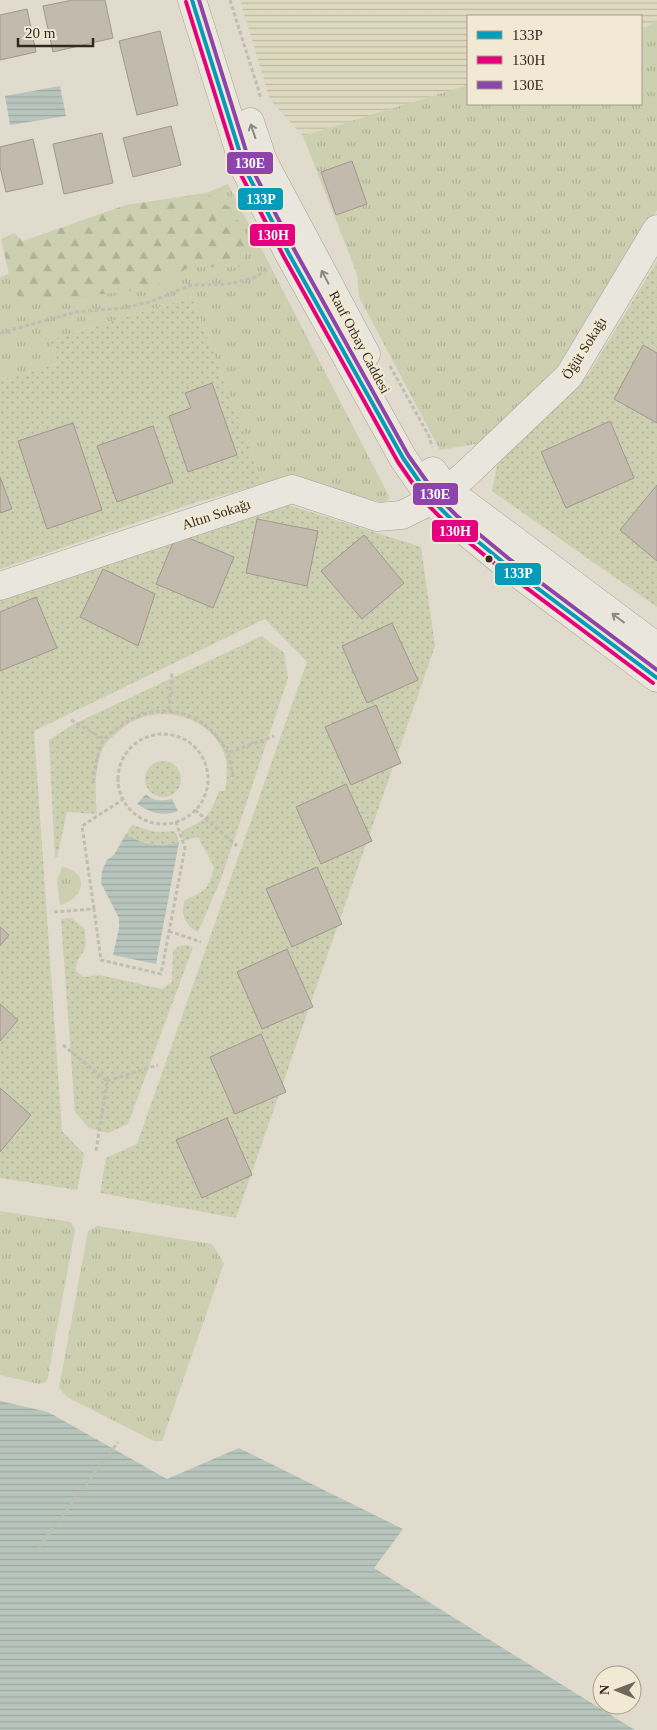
<svg xmlns="http://www.w3.org/2000/svg" width="657" height="1730" font-family="'Times New Roman',serif">
<style>
.farmland{fill:url(#farmland-rules)}
.grass{fill:url(#grass-tufts)}
.forest{fill:url(#forest-firs)}
.garden{fill:url(#garden-dots)}
.water{fill:url(#water-rules)}
.building{fill:#c3baae;stroke:#a0978d}
.lines{fill:none;stroke-linecap:round;stroke-linejoin:round}
.minor-casing{stroke:#a5a096;stroke-width:29}
.tertiary-casing{stroke:#a5a096;stroke-width:29}
.path{stroke:#c1bdb4;stroke-width:3;stroke-dasharray:4 2.5;stroke-linecap:butt}
.minor{stroke:#e9e6dd;stroke-width:28}
.tertiary{stroke:#e9e6dd;stroke-width:28}
.bus-1-casing{stroke:#f1e9d3;stroke-width:8}
.bus-2-casing{stroke:#f1e9d3;stroke-width:8}
.bus-3-casing{stroke:#f1e9d3;stroke-width:8}
.bus-1{stroke:#059cbc;stroke-width:4}
.bus-2{stroke:#e5007d;stroke-width:4}
.bus-3{stroke:#8e44ad;stroke-width:4}
.oneway{stroke:#8e887e}
.bus-dot{fill:#33291f;stroke:#f1e9d3;stroke-width:2}
.labels{text-anchor:middle;stroke-width:5;stroke-linejoin:round;paint-order:stroke}
.street-label{font-size:14px;fill:#33291f;stroke:#f1e9d3}
.line-badge{stroke:#f1e9d3;stroke-width:2}
.badge-label{font-size:14px;text-anchor:middle;font-weight:bold;fill:#fff}
</style>
<defs>
<pattern id="farmland-rules" width="6" height="5" patternUnits="userSpaceOnUse" patternTransform="scale(1.25)"><rect width="6" height="5" fill="#ded9bf"/><path d="M0 2.5h6" fill="none" stroke="#bfbaa4"/></pattern>
<pattern id="grass-tufts" width="24" height="20" patternUnits="userSpaceOnUse" patternTransform="scale(1.25)"><rect width="24" height="20" fill="#cdcfb1"/><path d="M3 7l-1-3M5 7V3M7 7l1-3M15 17l-1-3M17 17v-4M19 17l1-3" fill="none" stroke="#b0b298"/></pattern>
<pattern id="forest-firs" width="22" height="20" patternUnits="userSpaceOnUse" patternTransform="scale(1.25)"><rect width="22" height="20" fill="#cdcfb1"/><path d="M5 1l3.5 6h-7zM16 11l3.5 6h-7z" fill="#b0b298"/></pattern>
<pattern id="garden-dots" width="8" height="8" patternUnits="userSpaceOnUse" patternTransform="scale(1.25)"><rect width="8" height="8" fill="#cdcfb1"/><path d="M2 2h.1M6 6h.1" fill="none" stroke="#b0b298" stroke-width="1.8" stroke-linecap="round"/></pattern>
<pattern id="water-rules" width="6" height="5" patternUnits="userSpaceOnUse" patternTransform="scale(1.25)"><rect width="6" height="5" fill="#b7c5bd"/><path d="M0 2.5h6" fill="none" stroke="#9ea9a2"/></pattern>
</defs>
<rect width="100%" height="100%" fill="#e0dbcd"/>
<path class="farmland" d="M240,0H657V20L641,30V16H468V85L303,136L270,100Z"/>
<path class="grass" d="M657,20V210L564,363L496,432L476,444L440,450L359,297L357,274L303,136L468,85V104H641V30Z
M228,184L390,498L383,503L295,477L263,484L192,297L50,340L57,364L0,380V277Z
M62,867C91,872 84,899 60,905L57,881Z
M0,1211L71,1222L75,1230L47,1382L39,1384L0,1375Z
M97,1226L212,1244L224,1263L162,1441H154L67,1397L59,1388L88,1231Z"/>
<path class="forest" d="M206,193L231,208L251,244L239,267H190L148,289L28,302L13,292L1,239L14,233L23,241L126,205Z"/>
<path class="garden" d="M657,261V607L492,491L498,461L588,375Z
M192,297L263,484L191,504L0,569V380L57,364L50,340Z
M279,502L421,547L435,646L236,1218L100,1193L106,1158L137,1144L307,662L265,619L34,731L62,1131L84,1154L77,1190L0,1178V596Z
M262,636L284,653L288,678L221,879L198,932C185,926 180,913 185,900C204,892 210,888 214,867L198,837L183,841L182,831C206,820 210,816 219,791H225C227,778 229,765 224,753C207,711 148,702 118,732C113,737 107,741 104,746C94,766 95,792 97,814L67,812L57,857H55L49,740L74,724Z
M145 779a18 18 0 1 1 36 0a18 18 0 1 1-36 0Z
M132,825L155,832L175,831L179,842C156,847 146,845 126,834Z
M71,918L85,929C85,935 86,941 85,947C82,958 76,956 76,971L83,977L100,975L162,989L172,982L173,951C179,945 185,943 193,947L128,1124L108,1133L89,1128L75,1112L61,919Z"/>
<path class="water" d="M60,86L66,116L10,125L5,96Z
M146,794C154,802 162,801 172,799L178,811C163,817 151,813 137,804Z
M126,834C145,845 157,848 179,842L156,964L113,955L119,928V918L101,883L102,871L107,860L114,855Z
M0,1401L48,1412L167,1479L239,1448L403,1529L374,1568L635,1730H0Z"/>
<path class="building" d="M73,0H105L113,38L53,52L43,6Z
M27,9L36,52L0,60V15Z
M160,31L178,105L137,115L119,41Z
M171,126L181,165L133,177L123,138Z
M102,133L113,183L64,194L53,144Z
M33,139L43,184L6,192L0,167V147Z
M352,161L367,204L336,215L321,172Z
M643,345L657,353V423L614,399Z
M212,383L237,455L188,472L169,416L191,408L185,393Z
M610,421L634,478L566,508L541,452Z
M73,423L102,510L47,529L18,441Z
M153,426L173,482L117,502L97,446Z
M0,477L12,509L0,513Z
M657,485V561L620,530Z
M257,519L318,531L307,586L246,573Z
M177,533L234,557L213,608L156,584Z
M364,535L404,583L362,619L321,571Z
M103,569L155,594L138,646L80,617Z
M36,597L57,648L0,671V612Z
M392,623L418,680L367,703L342,646Z
M376,705L401,763L351,785L325,727Z
M346,784L372,841L321,864L296,807Z
M317,867L342,924L292,947L266,889Z
M0,927L9,935L0,946Z
M287,949L313,1007L262,1029L237,972Z
M0,1004L18,1020L0,1041Z
M261,1034L286,1092L235,1114L210,1057Z
M0,1088L31,1115L0,1152Z
M227,1118L252,1175L202,1198L176,1140Z"/>
<g class="lines">
<g class="minor-casing">
<path id="minor" d="M0,586L292,489L377,517L402,515L432,500L463,477L569,376L657,229"/>
</g>
<g class="tertiary-casing">
<path id="tertiary" d="M192,0L245,169L289,254L403,458L432,500L453,521L504,563L657,678
M250,122L263,161L366,354
M433,471L447,490L657,647"/>
</g>
<path class="path" d="M230,0L261,98
M0,333L76,312L122,308L150,302L191,285L228,284L256,277L269,268
M390,366L429,436L432,447
M169,710L172,672
M71,720L104,739
M118 779a45 45 0 1 1 90 0a45 45 0 1 1-90 0Z
M233,777L228,753L274,736
M93,782C95,768 97,754 103,741C106,735 115,730 121,726C150,703 190,707 215,734C220,739 224,747 228,753
M195,810L237,846
M94,909L82,826L122,800
M54,912L94,909L101,960L161,974L185,848L176,822
M169,931L201,942
M63,1045L107,1081L96,1151
M107,1081L158,1065
M35,1552L118,1442"/>
<use href="#minor" class="minor"/>
<use href="#tertiary" class="tertiary"/>
<g class="bus-1-casing">
<path id="bus-1" d="M192,0L245,169L289,254L403,458L432,500L453,521L504,563L657,678"/>
</g>
<g class="bus-2-casing">
<path id="bus-2" d="M186,2L239,171L284,257L398,462L427,504L449,526L500,568L653,683"/>
</g>
<g class="bus-3-casing">
<path id="bus-3" d="M199,0L251,167L295,251L408,455L437,496L457,516L508,558L657,670"/>
</g>
<use href="#bus-1" class="bus-1"/>
<use href="#bus-2" class="bus-2"/>
<use href="#bus-3" class="bus-3"/>
</g>
<defs><path id="oneway-shaft" d="M-6 0H5M1.5-3L5.5 0L1.5 3" fill="none" stroke-width="1.6" stroke-linecap="round" stroke-linejoin="round" transform="scale(1.25)"/></defs>
<g class="oneway">
<use href="#oneway-shaft" transform="translate(253 131) rotate(-109)"/>
<use href="#oneway-shaft" transform="translate(325 277) rotate(-118)"/>
<use href="#oneway-shaft" transform="translate(618 618) rotate(-143)"/>
</g>
<circle class="bus-dot" cx="489" cy="559" r="4.5"/>
<g class="labels">
<g class="street-label">
<text transform="translate(360 342) rotate(62)" y="5">Rauf Orbay Caddesi</text>
<text transform="translate(584 348) rotate(-58)" y="5">Öğüt Sokağı</text>
<text transform="translate(216 514) rotate(-18)" y="5">Altın Sokağı</text>
</g>
</g>
<g class="line-badge">
<rect x="226" y="151" width="48" height="24" rx="5" fill="#8e44ad"/>
<rect x="237" y="187" width="47" height="24" rx="5" fill="#059cbc"/>
<rect x="249" y="223" width="47" height="24" rx="5" fill="#e5007d"/>
<rect x="412" y="482" width="47" height="24" rx="5" fill="#8e44ad"/>
<rect x="431" y="519" width="48" height="24" rx="5" fill="#e5007d"/>
<rect x="494" y="562" width="48" height="24" rx="5" fill="#059cbc"/>
</g>
<g class="badge-label">
<text x="250" y="168">130E</text>
<text x="261" y="204">133P</text>
<text x="273" y="240">130H</text>
<text x="435" y="499">130E</text>
<text x="455" y="536">130H</text>
<text x="518" y="578">133P</text>
</g>
<rect x="467" y="15" width="175" height="90" fill="#f1e9d3" stroke="#a59c8b"/>
<rect x="477" y="31" width="25" height="8" fill="#059cbc" stroke="#a59c8b"/>
<text x="512" y="40" font-size="15" fill="#33291f">133P</text>
<rect x="477" y="56" width="25" height="8" fill="#e5007d" stroke="#a59c8b"/>
<text x="512" y="65" font-size="15" fill="#33291f">130H</text>
<rect x="477" y="81" width="25" height="8" fill="#8e44ad" stroke="#a59c8b"/>
<text x="512" y="90" font-size="15" fill="#33291f">130E</text>
<g transform="translate(617 1690) rotate(271)"><circle r="24" fill="#f1e9d3" stroke="#a59c8b"/>
<path d="M0-4L9 19L0 12L-9 19Z" fill="#70675c"/>
<text y="-8" font-size="14" font-weight="bold" text-anchor="middle" fill="#33291f">N</text>
</g>
<path d="M18 38v8h75v-8" fill="none" stroke="#33291f" stroke-width="2.5"/>
<text x="25" y="38" font-size="15" fill="#33291f" stroke="#f1e9d3" stroke-width="4" paint-order="stroke">20 m</text>
</svg>
